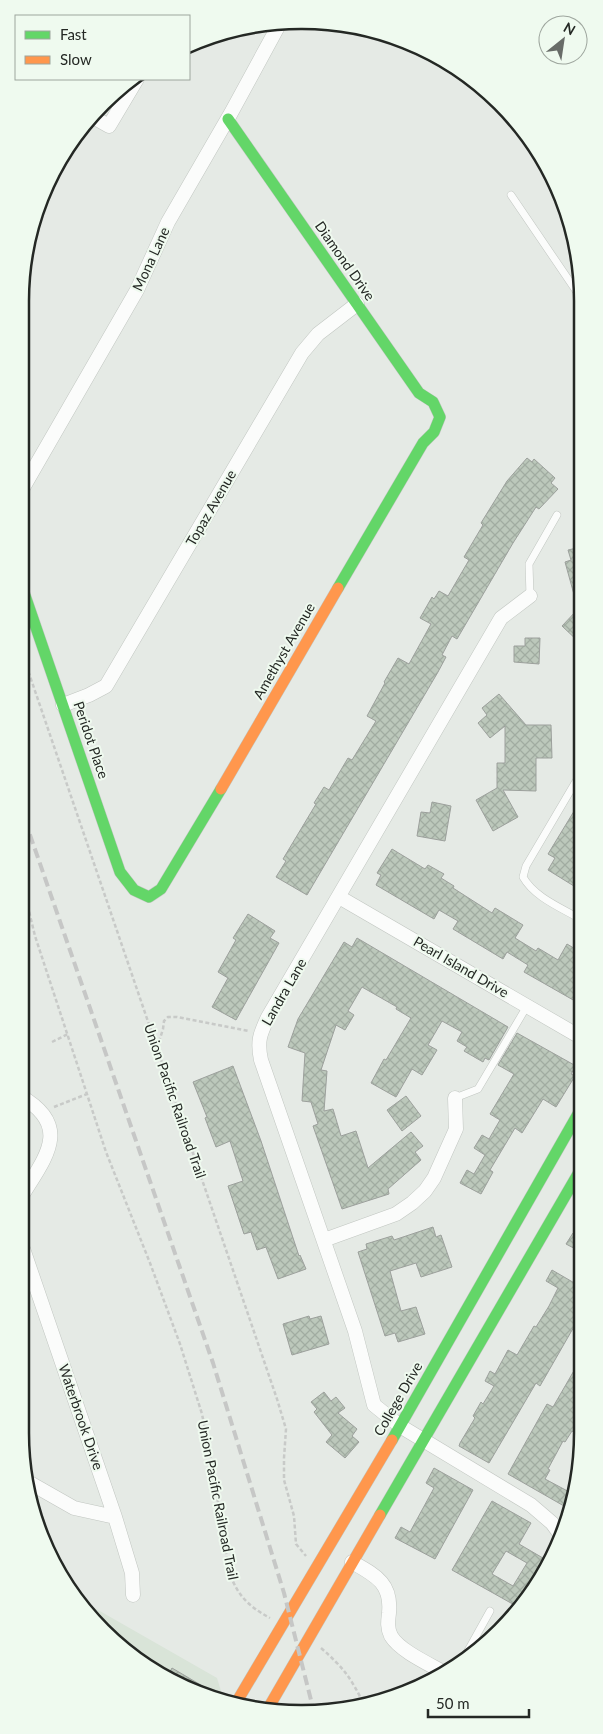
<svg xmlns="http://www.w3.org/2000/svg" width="603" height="1734" font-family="Lato,sans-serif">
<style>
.built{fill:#d9e4d8}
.building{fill:url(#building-cross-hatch);stroke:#9ca09c;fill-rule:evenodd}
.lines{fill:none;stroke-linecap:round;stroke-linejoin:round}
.lane-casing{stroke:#c1c6c1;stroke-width:8}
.street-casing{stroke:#c1c6c1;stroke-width:15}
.fast-casing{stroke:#c1c6c1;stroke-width:12}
.slow-casing{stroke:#c1c6c1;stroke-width:12}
.path{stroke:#c8cac8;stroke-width:2.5;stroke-dasharray:4 2.5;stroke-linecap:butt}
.lane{stroke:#fbfcfb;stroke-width:7}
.street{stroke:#fbfcfb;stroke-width:14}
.fast{stroke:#63d668;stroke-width:11}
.slow{stroke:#ff974d;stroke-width:11}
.rail{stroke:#c6c7c6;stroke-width:4;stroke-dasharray:10 5;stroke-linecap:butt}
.labels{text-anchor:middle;stroke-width:4;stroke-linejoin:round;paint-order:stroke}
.street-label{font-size:14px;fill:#242824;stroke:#effaef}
.rim{fill:none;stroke:#242824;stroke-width:2.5}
</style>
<defs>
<pattern id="building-cross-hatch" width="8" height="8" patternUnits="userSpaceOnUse" patternTransform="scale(1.25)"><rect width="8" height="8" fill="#bcc8bb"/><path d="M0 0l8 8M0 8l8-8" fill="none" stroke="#a1aca1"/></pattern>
</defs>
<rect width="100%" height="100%" fill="#e5eae5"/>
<path class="built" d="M77,1598L217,1678L221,1691L218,1697L177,1685L90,1618Z"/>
<path class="building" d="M527,458L532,462L534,459L555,478L551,483L558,489L539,509L536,507L513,543L457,639L452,636L442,655L446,657L438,672L307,895L276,877L286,861L283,859L316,804L314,803L324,787L329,790L348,758L352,760L376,721L367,716L385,683L384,682L398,658L409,664L431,624L420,618L432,597L434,599L439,591L448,596L469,560L464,557L483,525L481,523L507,481Z
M581,547V644L562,626L578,609L565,562L571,560L568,550Z
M525,638H540L539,664L514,662V646H525Z
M499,694L526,725H551L552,758H536V791L503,790L518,817L493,831L476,800L497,788V763H505V726L490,738L478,723L487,715L482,708Z
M582,798V891L548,870L555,858L548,854Z
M432,802L451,806L445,841L417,836L421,812L430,813Z
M392,849L425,869L428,865L444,874L441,878L454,886L453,888L492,913L495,908L523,925L515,938L536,951L538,948L558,960L567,944L582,953V1005L524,972L528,965L507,952L503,959L453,929L458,921L439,910L434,919L376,885L381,875L377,873Z
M248,914L275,931L270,938L279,943L236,1020L212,1007L228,978L218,972L236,940L233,938Z
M357,938L508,1027L489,1060L485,1058L483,1062L464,1051L467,1047L457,1041L462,1032L442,1021L428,1045L437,1050L422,1075L412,1069L396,1097L371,1083L384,1059L386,1060L411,1018L396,1009L397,1007L362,987L348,1011L354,1015L345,1030L336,1025L321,1070L327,1071L324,1111L333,1109L341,1136L356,1131L368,1168L411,1132L423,1146L415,1152L421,1160L388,1189L389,1194L342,1209L313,1126L318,1124L311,1102L302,1101L305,1053L288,1047L298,1019L344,942L352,947Z
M517,1033L576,1066L571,1074L575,1076L556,1107L543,1099L522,1133L515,1128L490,1170L493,1172L481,1194L460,1183L467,1170L474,1174L485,1155L474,1148L482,1135L489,1139L500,1120L490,1114L514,1074L498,1065Z
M233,1066L261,1141L299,1256L300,1255L306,1269L278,1279L266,1247L257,1250L251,1232L244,1234L228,1186L243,1181L230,1141L216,1147L205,1118L207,1117L193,1082Z
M406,1096L421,1116L402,1131L387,1110Z
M433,1227L436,1237L441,1235L452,1267L421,1277L416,1263L390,1271L401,1311L416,1307L425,1334L398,1342L395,1333L385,1336L358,1252L367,1249L366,1244L392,1236L394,1240Z
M573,1233L583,1239V1253L566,1244Z
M552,1270L583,1288V1311L540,1386L536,1383L489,1463L459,1446L460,1443L475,1418L473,1416L481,1402L483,1404L494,1386L485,1381L490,1371L495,1374L508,1350L517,1355L534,1326L536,1327L549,1306L558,1288L546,1281Z
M309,1316L310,1319L321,1316L329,1344L292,1355L283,1324Z
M583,1355L582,1437L572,1431L565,1442L563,1441L548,1469L550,1470L545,1479L575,1495L571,1510L508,1474L547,1404L553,1407Z
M324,1392L331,1401L336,1397L345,1408L338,1413L357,1429L352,1436L359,1442L345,1458L326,1442L332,1435L314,1412L317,1409L311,1402Z
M434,1468L473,1490L435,1559L395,1538L401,1527L410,1532L434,1488L426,1483Z
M492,1501L531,1523L519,1544L548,1561L535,1589L518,1607L452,1570ZM506,1551L527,1563L513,1586L492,1574Z
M172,1668L211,1691L209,1695L177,1685L167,1677Z"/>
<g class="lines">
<g class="lane-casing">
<path id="lane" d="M511,195L581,298
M530,596L529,564L557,515
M582,771L526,866L523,877C535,898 562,908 582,920
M455,1098L478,1089L527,1006
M460,1665L490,1611"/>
</g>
<g class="street-casing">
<path id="street" d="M93,117L109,126L137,79
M20,493L137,290L168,222L231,113L280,23
M530,596L501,618L268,1017C260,1034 257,1041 261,1060L355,1331L374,1405L400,1426L531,1505L552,1523L560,1534
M63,705L89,695L106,686L302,353L318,334L357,304
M339,897L582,1038
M20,1096C75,1127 43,1160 20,1199
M20,1240L115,1517L132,1573L133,1595
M324,1240L396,1214L412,1203L425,1191L434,1178L456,1129L455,1098
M30,1483L74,1508L115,1517
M352,1562C375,1575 392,1583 389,1613C388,1621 387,1628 391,1636C400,1651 429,1664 445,1673"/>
</g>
<g class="fast-casing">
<path id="fast" d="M228,119L419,393L433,402L440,417L434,432L423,443L338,588
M20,581L120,872L134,890L149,897L161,889L221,789
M392,1440L582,1107
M380,1515L582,1167"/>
</g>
<g class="slow-casing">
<path id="slow" d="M221,789L338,588
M236,1703L392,1440
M266,1712L380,1515"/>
</g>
<path class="path" d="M20,647L277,1399L286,1429L284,1458V1480L294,1516L296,1544L306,1556
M20,874L35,936L106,1152L150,1263L180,1344L202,1414L212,1464L229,1572C238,1596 248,1606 270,1618
M52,1042L68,1034
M157,1048L163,1029L164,1021L168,1017H177L249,1031
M54,1107L87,1094
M321,1648C343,1667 352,1679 364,1705"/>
<use href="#lane" class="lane"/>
<use href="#street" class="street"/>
<use href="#fast" class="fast"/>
<use href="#slow" class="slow"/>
<path class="rail" d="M20,806L213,1363L284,1593L313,1708"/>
</g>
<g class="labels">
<g class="street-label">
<text transform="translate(151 259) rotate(-65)" y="5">Mona Lane</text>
<text transform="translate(345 261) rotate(55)" y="5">Diamond Drive</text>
<text transform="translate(211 508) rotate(-60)" y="5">Topaz Avenue</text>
<text transform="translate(284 651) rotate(-60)" y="5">Amethyst Avenue</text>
<text transform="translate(91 740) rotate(71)" y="5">Peridot Place</text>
<text transform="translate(461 967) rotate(30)" y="5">Pearl Island Drive</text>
<text transform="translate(284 992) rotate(-60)" y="5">Landra Lane</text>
<text transform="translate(175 1101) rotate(71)" y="5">Union Pacific Railroad Trail</text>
<text transform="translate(398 1399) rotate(-60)" y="5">College Drive</text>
<text transform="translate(81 1417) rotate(71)" y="5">Waterbrook Drive</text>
<text transform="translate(218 1500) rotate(79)" y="5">Union Pacific Railroad Trail</text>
</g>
</g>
<path d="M0 0H603V1734H0ZM301 29H302A272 272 0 0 1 574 301V1433A272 272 0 0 1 302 1705H301A272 272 0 0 1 29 1433V301A272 272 0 0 1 301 29Z" fill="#effaef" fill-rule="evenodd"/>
<path class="rim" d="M301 29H302A272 272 0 0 1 574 301V1433A272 272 0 0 1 302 1705H301A272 272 0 0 1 29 1433V301A272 272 0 0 1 301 29Z"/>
<rect x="15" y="15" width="175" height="65" fill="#effaef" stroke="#9ea69e"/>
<rect x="25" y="31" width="25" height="8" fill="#63d668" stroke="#9ea69e"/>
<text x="60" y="40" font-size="15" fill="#242824">Fast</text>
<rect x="25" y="56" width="25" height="8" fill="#ff974d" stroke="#9ea69e"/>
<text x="60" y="65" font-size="15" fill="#242824">Slow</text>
<g transform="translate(563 40) rotate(30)"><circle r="24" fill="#effaef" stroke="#9ea69e"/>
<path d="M0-4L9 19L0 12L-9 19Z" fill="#686c68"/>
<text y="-8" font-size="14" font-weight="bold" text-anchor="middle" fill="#242824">N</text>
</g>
<path d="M428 1709v8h101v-8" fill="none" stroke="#242824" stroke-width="2.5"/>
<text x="436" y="1709" font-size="15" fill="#242824" stroke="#effaef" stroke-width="4" paint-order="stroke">50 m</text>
</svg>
